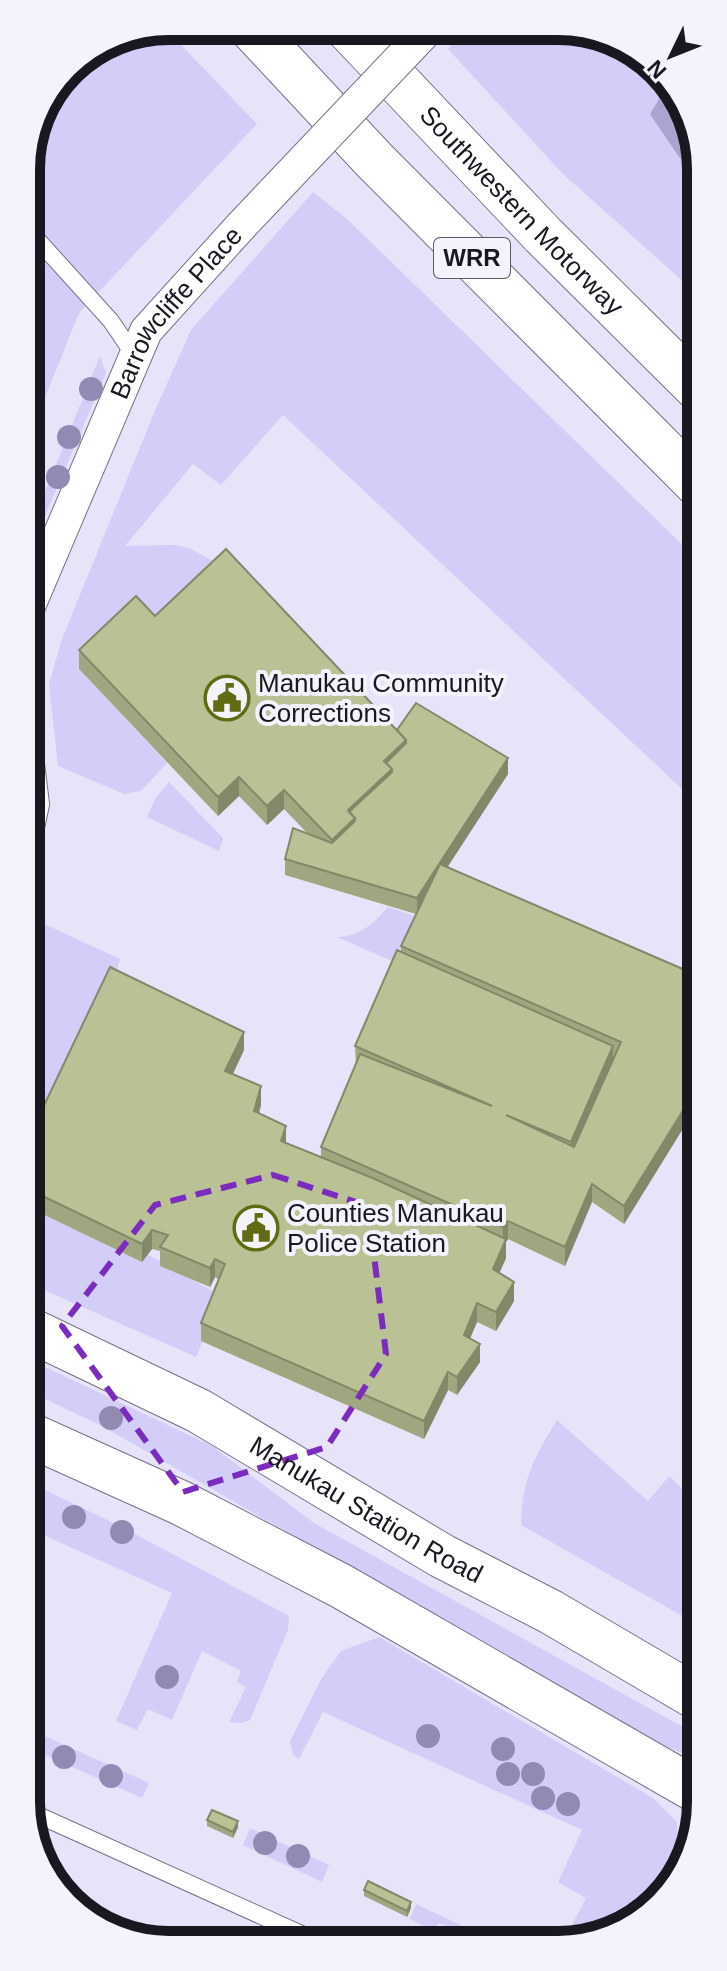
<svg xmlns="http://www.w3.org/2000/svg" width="727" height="1971" font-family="Arial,sans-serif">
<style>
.green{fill:#d3cef7}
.water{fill:#aaa4d0}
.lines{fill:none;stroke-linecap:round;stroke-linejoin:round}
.service-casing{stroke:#747285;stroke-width:18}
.minor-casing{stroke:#747285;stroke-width:34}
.primary-casing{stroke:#747285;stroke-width:46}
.motorway-casing{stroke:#747285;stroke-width:46}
.service{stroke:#fff;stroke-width:16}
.minor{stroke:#fff;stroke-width:32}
.primary{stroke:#fff;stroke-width:44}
.motorway{stroke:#fff;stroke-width:44}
.minor-bridge-casing{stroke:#747285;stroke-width:34;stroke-linecap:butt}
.minor-bridge{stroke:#fff;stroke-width:32}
.tree{fill:#928ab3}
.wall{fill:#a0a780}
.shaded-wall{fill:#828868}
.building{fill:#bac295;stroke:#828868;stroke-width:2}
.marked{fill:none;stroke:#7b2cbf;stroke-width:6;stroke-dasharray:16 10;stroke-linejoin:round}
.labels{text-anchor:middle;stroke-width:8;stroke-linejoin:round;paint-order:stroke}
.shield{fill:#f4f3fc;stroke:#5b5a62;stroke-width:2}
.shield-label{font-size:24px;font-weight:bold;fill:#191820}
.street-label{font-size:26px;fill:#191820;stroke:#f4f3fc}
.poi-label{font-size:26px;fill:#191820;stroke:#f4f3fc;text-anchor:start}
.rim{fill:none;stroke:#191820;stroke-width:10}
</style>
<rect width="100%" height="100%" fill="#e7e4f9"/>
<path class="green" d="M165,28L257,124L79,313L27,443L26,160L41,106L75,62Z
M468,28L586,29L659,68L668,84L651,114L679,157L698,176V295L562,173L448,49Z
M313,192L346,218L699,561V805L283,415L221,485L193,464L125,546L174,545L189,548L226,568L79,669L167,763L141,791L124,794L58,766L49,684L62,639L156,408L191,330Z
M100,356L106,373L27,558V536Z
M169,782L223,838L219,851L147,817L156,797Z
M388,907L423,919L401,965L337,937C361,936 373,924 388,907Z
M42,923L120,959L115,977L28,1159V954Z
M28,1197L147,1254L221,1296L196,1357L28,1283Z
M28,1359L212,1446L314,1523L694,1733L701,1741V1758L698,1760L645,1737L100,1425L28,1391Z
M557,1420L648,1501L669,1476L700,1506V1626L521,1525C522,1480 534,1457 557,1420Z
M28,1482L122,1527L289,1616L288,1630L250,1720L241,1723L229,1722L246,1687L237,1682L241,1671L202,1651L172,1720L148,1709L137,1730L116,1721L172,1593L28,1528Z
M379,1637L653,1798L677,1822V1856L656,1902L586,1942H563L586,1898L558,1882L582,1830L323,1712L299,1759L293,1755L290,1741L321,1679L341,1651Z
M29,1729L149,1783L142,1798L29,1748Z
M250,1828L329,1865L322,1882L243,1845Z
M416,1904L497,1942H452L455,1929L439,1923L434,1931L410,1919Z"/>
<path class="water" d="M668,84L698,141V176L679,157L650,114Z"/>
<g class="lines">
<g class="service-casing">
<path id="service" d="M26,227L111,321L134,355
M29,1811L319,1942"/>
</g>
<g class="minor-casing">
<g id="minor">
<path id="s1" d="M27,611L146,331L241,226"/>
<path d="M27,756L33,804L27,832"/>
</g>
</g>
<g class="primary-casing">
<g id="primary">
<path id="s2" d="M28,1329L199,1411L442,1556L551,1612L701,1700"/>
<path d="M28,1434L181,1503L341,1586L701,1793"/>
</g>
</g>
<g class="motorway-casing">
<g id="motorway">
<path d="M250,27L375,161L699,486"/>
<path id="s3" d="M346,27L543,235L699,390"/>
</g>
</g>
<use href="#service" class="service"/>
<use href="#minor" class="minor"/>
<use href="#primary" class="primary"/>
<use href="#motorway" class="motorway"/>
<g class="minor-bridge-casing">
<path id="minor-bridge" d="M241,226L429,28"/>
</g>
<use href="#minor-bridge" class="minor-bridge"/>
</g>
<g class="tree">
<circle cx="91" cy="389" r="12"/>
<circle cx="69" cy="437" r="12"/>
<circle cx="58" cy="477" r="12"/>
<circle cx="111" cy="1418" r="12"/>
<circle cx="74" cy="1517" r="12"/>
<circle cx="122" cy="1532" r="12"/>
<circle cx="167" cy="1677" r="12"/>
<circle cx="428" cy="1736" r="12"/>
<circle cx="503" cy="1749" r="12"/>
<circle cx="64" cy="1757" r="12"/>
<circle cx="508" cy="1774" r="12"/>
<circle cx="533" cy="1774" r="12"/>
<circle cx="111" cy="1776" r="12"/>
<circle cx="543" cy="1798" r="12"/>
<circle cx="568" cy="1804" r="12"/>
<circle cx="265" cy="1843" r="12"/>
<circle cx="298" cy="1856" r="12"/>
</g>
<path class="wall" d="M155,616L397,730L508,774L447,867L699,976L700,1101L624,1224L592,1202L565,1266L508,1239L506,1242V1258L499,1273L514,1301L496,1331L477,1322L470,1338L480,1362L457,1395L448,1390L424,1439L201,1341V1323L218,1279L215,1277L210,1287L160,1266V1251L152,1249L142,1262L28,1207V1139L244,1050L233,1074L261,1105L259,1113L286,1143L321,1157V1147L356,1065L355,1046L401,952V946L416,914L285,875V859L308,834L284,809L267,825L239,796L218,816L79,669V650Z
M207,1820L238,1827L233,1838L207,1826Z
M364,1890L411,1908L407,1917L364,1896Z"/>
<path class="shaded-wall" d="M406,740V758L332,858V840L348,810L384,761Z
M508,758V774L417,914V898Z
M239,777V796L218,816V797Z
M284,790V809L267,825V806Z
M244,1032V1050L225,1090V1071Z
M613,1046V1064L571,1160V1142Z
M700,1083V1101L624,1224V1206Z
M261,1086V1105L254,1130V1111Z
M286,1126V1144L281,1141Z
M592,1184V1202L565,1266V1247Z
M508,1221V1239L506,1242V1258L493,1288V1269L503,1246V1227Z
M152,1230V1249L142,1262V1244Z
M215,1259V1277L210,1287V1268Z
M514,1282V1301L496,1331V1312Z
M477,1303V1322L464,1353V1335Z
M480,1344V1362L457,1395V1377Z
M448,1372V1390L424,1439V1421Z
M238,1821V1827L233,1838V1832Z
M411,1902V1908L407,1917V1911Z"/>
<path class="building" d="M226,549L406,740L384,761L392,769L348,810L355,818L332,840L284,790L267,806L239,777L218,797L79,650L136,596L155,616Z
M416,703L508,758L417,898L285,859L293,828L332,843L355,821V818L349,812L392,772V769L386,763L406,743V740L397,730Z
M440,864L699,976L700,1083L624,1206L592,1184L565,1247L508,1221L503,1227L321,1147L360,1054L492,1106L355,1046L397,950L613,1046L571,1142L506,1115L574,1147L621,1042L401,946Z
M110,967L244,1032L225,1071L261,1086L254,1111L286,1126L281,1141L375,1179L506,1239L493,1269L514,1282L496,1312L477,1303L464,1335L480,1344L457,1377L448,1372L424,1421L201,1323L225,1264L215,1259L210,1268L160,1247L168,1235L152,1230L142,1244L28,1189V1139Z
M212,1810L238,1821L233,1832L207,1820Z
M368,1881L411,1902L407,1911L364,1890Z"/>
<path class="marked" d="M273,1175L368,1206L386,1354L327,1447L183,1492L62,1326L155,1205Z"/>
<defs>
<g id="civic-ring" transform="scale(2.3)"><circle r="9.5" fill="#f4f3fc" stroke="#616b12" stroke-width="1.5"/><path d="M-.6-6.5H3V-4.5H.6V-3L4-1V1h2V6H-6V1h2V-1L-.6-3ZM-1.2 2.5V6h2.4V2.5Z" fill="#616b12"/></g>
</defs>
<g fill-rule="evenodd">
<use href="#civic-ring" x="227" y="698"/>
<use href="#civic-ring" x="256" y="1228"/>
</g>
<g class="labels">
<rect class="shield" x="434" y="238" width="76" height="40" rx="6"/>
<g class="shield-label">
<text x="472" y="266">WRR</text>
</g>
<g class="street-label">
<text dy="9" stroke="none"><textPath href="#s3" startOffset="254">Southwestern Motorway</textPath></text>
<text dy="9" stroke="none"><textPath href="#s1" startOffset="336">Barrowcliffe Place</textPath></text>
<text dy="9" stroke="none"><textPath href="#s2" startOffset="384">Manukau Station Road</textPath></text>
</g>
<g class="poi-label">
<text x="258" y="692">Manukau Community<tspan x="258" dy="30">Corrections</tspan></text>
<text x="287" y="1222">Counties Manukau<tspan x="287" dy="30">Police Station</tspan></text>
</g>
</g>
<path d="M0 0H727V1971H0ZM169 40H558A129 129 0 0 1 687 169V1802A129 129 0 0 1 558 1931H169A129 129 0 0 1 40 1802V169A129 129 0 0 1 169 40Z" fill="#f4f3fc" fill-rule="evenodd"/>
<path class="rim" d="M169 40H558A129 129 0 0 1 687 169V1802A129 129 0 0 1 558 1931H169A129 129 0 0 1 40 1802V169A129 129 0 0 1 169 40Z"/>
<g transform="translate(671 56) rotate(227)" stroke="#f4f3fc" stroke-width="6" paint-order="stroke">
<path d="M0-6L14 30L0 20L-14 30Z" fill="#191820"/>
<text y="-12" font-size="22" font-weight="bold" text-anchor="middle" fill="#191820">N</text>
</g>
</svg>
